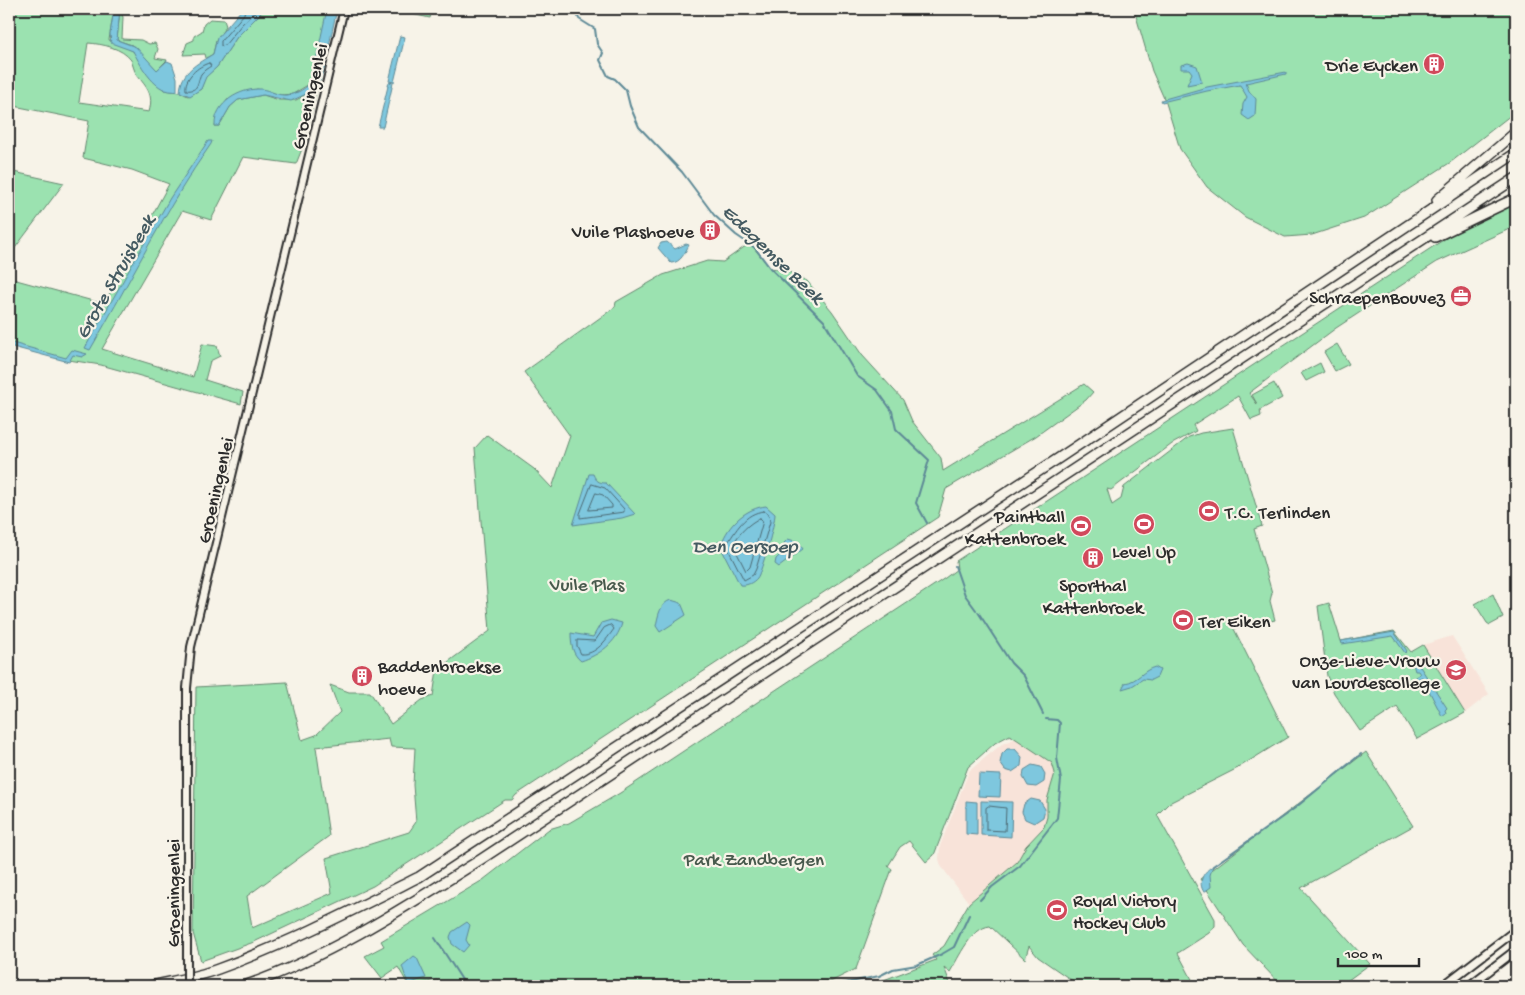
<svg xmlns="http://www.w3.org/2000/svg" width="1525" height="995" font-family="'Gochi Hand',sans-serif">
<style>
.built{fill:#f8e3d9}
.green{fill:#9be2b0;stroke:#63866e;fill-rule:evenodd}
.water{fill:#7ec7de;stroke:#5d8996}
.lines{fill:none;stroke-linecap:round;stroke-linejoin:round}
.shore{stroke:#4c6973;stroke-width:1}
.stream{stroke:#5d8996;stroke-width:2}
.tertiary-casing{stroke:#2b2b2b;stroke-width:10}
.secondary-casing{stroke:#2b2b2b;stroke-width:11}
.motorway-casing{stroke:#2b2b2b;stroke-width:12}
.tertiary{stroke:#f7f3e8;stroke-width:6}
.secondary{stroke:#f7f3e8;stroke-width:7}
.motorway{stroke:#f7f3e8;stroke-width:9}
.tertiary-bridge-casing{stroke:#2b2b2b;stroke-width:10;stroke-linecap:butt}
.tertiary-bridge{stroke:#f7f3e8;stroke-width:6}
.labels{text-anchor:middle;stroke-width:4.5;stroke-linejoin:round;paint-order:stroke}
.poi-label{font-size:19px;fill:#2b2b2b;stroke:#f7f3e8;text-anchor:end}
.street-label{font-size:19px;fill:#2b2b2b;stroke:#f7f3e8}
.park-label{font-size:19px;fill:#47594c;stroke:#f7f3e8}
.water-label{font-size:20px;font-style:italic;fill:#445a61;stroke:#f7f3e8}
</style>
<rect width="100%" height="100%" fill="#f7f3e8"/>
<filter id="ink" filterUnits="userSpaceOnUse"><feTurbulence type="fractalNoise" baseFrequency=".02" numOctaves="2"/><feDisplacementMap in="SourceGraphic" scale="10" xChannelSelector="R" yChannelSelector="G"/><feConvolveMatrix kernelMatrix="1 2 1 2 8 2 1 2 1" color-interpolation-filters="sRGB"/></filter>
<g filter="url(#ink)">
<path class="built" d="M1452,636L1489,694L1465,713L1423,645Z
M1016,738L1052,763L1055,773L1047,800V817L1044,827L1026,846L1017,862L969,903L941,866L939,859L940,846L969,771L1002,744Z"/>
<path class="green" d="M9,9H114L109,40L133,51L149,75L164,90L180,92L188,96L201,89L205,77L217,67L237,37L265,9H334L319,85L311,83L293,94L281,95L257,89L227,100L215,126H219L230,107L238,100L263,95L279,100H296L317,89L302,149L296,164L243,157L211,220L182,211L102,349L193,377L202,344L217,346L220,356L210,361L205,380L243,392L241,404L101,365L62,359L9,344V278L104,304L169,184L132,170L83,158L89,121L9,105ZM88,43C103,44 122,48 131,60C133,65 134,71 137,75C147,88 154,94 149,112L79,102Z
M120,9L123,17L122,39L141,40L149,44L155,43L158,49L155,58L167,60L157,70L132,45L117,40Z
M403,9H432L430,18L402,12Z
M1134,9H1516V111L1451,162L1364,218L1312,235L1285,237L1245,217L1207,187L1180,149L1166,103L1152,71Z
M210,19L224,20L226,26L216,41L213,54L206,58L205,54L183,55L187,43L194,40V36L202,31L204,24Z
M9,171L64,183L9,256Z
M1516,192V226L1437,262L1336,328L1249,393L1257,404L1252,395L1274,383L1282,398L1260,410L1261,416L1251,420L1238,396L1193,425L1196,431L1172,444L1111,490L1107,489L1112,505L1121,499L1124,487L1189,437L1201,433L1233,428L1262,526L1254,529L1272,593L1270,601L1275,620L1234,629L1288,737L1236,769L1169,803L1157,815L1215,919V926L1209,933L1178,953L1195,985L1194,986H1080L1038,957L1029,946L1025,959L990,926C971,928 959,957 950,972L944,967L951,986H868L936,960L932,955L944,946L969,903L1017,862L1026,846L1044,827L1047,817V800L1055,773L1052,763L1010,735L995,743L968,767L934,855L926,862L909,841L900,847L888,866L892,869L856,969L832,981H801L794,986H440L437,980L411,985L407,983L398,967L382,978L365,956L384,946L381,941L483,880L549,829L569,823L620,793L945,578L957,569L956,561Z
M750,243L770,268L785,270L807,281L832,311L862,355L903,400L912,421L941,458L943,471L1084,384L1093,392L1086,400L1036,436L946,489L938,517L516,795L512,800H505L373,886L254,942L201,961L193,933L196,687L287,682L302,740L316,735L340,712L330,685L349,692H370L391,724L422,700L433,696L437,670L490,631L475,448L487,435L534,469L552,488L570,436L524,372L615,307L616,302L663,275L707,261L723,262ZM389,739L391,747L415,748L413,785L416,822L409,832L326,858L332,893L252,928L247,896L329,836L316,747Z
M1337,344L1349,364L1335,371L1324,352Z
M1320,363L1324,372L1306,381L1301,373Z
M1493,594L1503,618L1490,625L1487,623L1475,604Z
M1329,603L1341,641L1394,631L1411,652L1423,645L1465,713L1417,739L1397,707L1360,731L1334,693L1327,676L1318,606Z
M1366,752L1413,826L1301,888L1370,964L1340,986H1282L1243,945L1200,879Z"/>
<path class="water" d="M114,9H120L117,40L136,47L157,70L167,61L172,63L177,78V91C156,95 141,66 133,51L111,43L110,34Z
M242,9H265L237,37L217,67L206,77L201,89L190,96L180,92C181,71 197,64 213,54L217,38Z
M327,9H337L324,68L317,89L291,101L263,95L238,100L230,107L219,126H215C214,103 240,88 261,89C270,90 278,96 287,95C297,94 304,89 311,83Z
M400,36L405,37L394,82L389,81Z
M1188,63L1197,66L1202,82L1187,85L1192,73L1189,69H1181V65Z
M1286,72V74L1246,83L1249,91L1256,99L1255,116L1249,120L1242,115L1243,104L1247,97L1240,85L1207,91L1162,102L1161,100L1207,87Z
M389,82L393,83L383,127H378Z
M208,141H212L211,144C165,209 130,282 90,350L85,348L90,339L170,198Z
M667,242L675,249L686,244L689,245C685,252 681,263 671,263L658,248L661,243Z
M9,342L66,358L72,350L87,354L82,357L73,355L69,362L9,346Z
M589,474H593C596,481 599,483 606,483L635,514L622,518L573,525Z
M766,506L775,514C775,522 762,572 757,578C753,583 746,586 740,585L718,542L723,540C730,523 747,508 766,506Z
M788,539L798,542L803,549L779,567L775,564L776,559L786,549L784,543Z
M671,600L681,603L686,615L660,632L656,626C658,616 660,603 671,600Z
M611,620L622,623C617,643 599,655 581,661C572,654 571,644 571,633L593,637L601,623Z
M1394,632L1407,651L1405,653L1393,636L1342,644L1341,641Z
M1415,659L1447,708L1445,710L1446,713L1442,716L1422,677L1416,680L1415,677L1420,674L1418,671H1415L1413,664L1406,663Z
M1155,667L1160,670L1157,677L1151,680L1143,679L1132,686L1122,689L1125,683C1138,681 1143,670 1155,667Z
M1007,749H1015L1022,757L1021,766L1012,772L1005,770L1000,763L1002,754Z
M1032,765L1041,767L1045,774L1044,782L1036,787L1028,786L1023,777L1024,770Z
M979,774L1001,775L1000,797L978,796Z
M1031,799L1040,801L1045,809L1043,817L1034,823L1025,819L1022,812L1024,804Z
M966,801L977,802V835L966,834Z
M981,801L1012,802L1011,837L981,835Z
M1213,866L1210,875L1211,887L1204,892C1197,882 1204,871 1213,866Z
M467,922L470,925L466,940L469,945L463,952L452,944L450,937L452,932Z
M414,956L417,958L426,978L408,984L402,966Z"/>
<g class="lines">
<path class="shore" d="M245,9L244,14L221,41V46L225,45L242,24L258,9
M209,63L211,66C208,68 204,70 201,74C197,82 199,92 186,90C184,78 198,66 209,63Z
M592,484L605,488L624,509V512L580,518V514Z
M596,493L603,495L612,505V508L589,510Z
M764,511L769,515L770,522L756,569L753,575L744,580L726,545C736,531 744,513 764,511Z
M760,518L763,521L750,567L746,571L733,545C738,534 749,523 760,518Z
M611,625L614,629C606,640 596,655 581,654L577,646V640L595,641L604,628Z
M989,806L1006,808L1005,831L986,830V808Z"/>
<path class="stream" d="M575,9L579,19L595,29L597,44L603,53L600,60L608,76L615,79L626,90L630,106L639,127L682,172L714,215L736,235L755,248L770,268L824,321L857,376L877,390L892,411L896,429L929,460L916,503L927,523
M955,566L965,595L976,610
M978,612L1011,663L1024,676L1043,714
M1213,866L1295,808L1361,754
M980,900L992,887L1020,866L1057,818L1061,780L1057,758L1060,723L1057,720L1046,719
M435,938L466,986
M832,986L879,976L893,969L917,965L942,954L954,947L969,915"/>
<g class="tertiary-casing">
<path id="tertiary" d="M187,940V688L191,647L344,9"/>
</g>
<g class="secondary-casing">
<path id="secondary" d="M1443,986L1516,930
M1469,986L1516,950"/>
</g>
<g class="motorway-casing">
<path id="motorway" d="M1437,200L1516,132
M1435,237L1516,198
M151,986C173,981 197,977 218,969C287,944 353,910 419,877L1059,458L1516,153
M244,986C329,957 407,906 483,858L1516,178"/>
</g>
<use href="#tertiary" class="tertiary"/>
<use href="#secondary" class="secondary"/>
<use href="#motorway" class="motorway"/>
<g class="tertiary-bridge-casing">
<path id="tertiary-bridge" d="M187,986V940"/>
</g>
<use href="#tertiary-bridge" class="tertiary-bridge"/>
</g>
</g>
<defs>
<g id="building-disc" transform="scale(1.125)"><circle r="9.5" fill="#d1495b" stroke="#f7f3e8"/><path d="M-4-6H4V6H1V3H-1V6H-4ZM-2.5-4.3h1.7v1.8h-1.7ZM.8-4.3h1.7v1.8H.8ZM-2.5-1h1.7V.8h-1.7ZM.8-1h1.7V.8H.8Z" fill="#fff"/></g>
<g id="office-disc" transform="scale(1.125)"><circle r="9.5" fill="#d1495b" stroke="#f7f3e8"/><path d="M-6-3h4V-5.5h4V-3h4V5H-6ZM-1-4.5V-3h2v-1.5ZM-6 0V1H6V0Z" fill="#fff"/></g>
<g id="stadium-disc" transform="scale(1.125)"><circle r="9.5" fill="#d1495b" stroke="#f7f3e8"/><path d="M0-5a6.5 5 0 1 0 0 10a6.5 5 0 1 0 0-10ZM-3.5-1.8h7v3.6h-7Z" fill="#fff"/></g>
<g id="school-disc" transform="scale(1.125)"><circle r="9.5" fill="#d1495b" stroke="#f7f3e8"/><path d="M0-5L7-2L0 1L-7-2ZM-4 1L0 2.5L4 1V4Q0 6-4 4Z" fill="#fff"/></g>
</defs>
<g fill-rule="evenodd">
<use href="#building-disc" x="1434" y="64"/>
<use href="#building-disc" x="710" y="230"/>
<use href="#office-disc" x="1461" y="296"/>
<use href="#stadium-disc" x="1209" y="511"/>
<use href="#stadium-disc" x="1144" y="524"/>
<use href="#stadium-disc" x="1081" y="526"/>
<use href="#building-disc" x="1093" y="558"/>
<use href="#stadium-disc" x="1183" y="620"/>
<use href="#school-disc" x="1456" y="670"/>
<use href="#building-disc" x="362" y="676"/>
<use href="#stadium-disc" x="1057" y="910"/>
</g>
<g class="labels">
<g class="poi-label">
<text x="1418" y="71">Drie Eycken</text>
<text x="694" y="237">Vuile Plashoeve</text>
<text x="1445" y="303">SchraepenBouvez</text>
<text x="1225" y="518" text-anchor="start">T.C. Terlinden</text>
<text x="1065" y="522">Paintball<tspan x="1065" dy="22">Kattenbroek</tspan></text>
<text x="1144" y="557" text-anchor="middle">Level Up</text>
<text x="1093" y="591" text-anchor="middle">Sporthal<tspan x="1093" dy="22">Kattenbroek</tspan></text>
<text x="1199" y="627" text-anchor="start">Ter Eiken</text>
<text x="1440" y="666">Onze-Lieve-Vrouw<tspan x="1440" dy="22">van Lourdescollege</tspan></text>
<text x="378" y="672" text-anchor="start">Baddenbroekse<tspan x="378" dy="22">hoeve</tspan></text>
<text x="1073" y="906" text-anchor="start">Royal Victory<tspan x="1073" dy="22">Hockey Club</tspan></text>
</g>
<g class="street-label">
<text transform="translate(308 96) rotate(-77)" y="7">Groeningenlei</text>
<text transform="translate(214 490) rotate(-77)" y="7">Groeningenlei</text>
<text transform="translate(172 893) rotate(-90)" y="7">Groeningenlei</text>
</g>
<g class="park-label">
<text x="587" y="590">Vuile Plas</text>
<text x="754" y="865">Park Zandbergen</text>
</g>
<g class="water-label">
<text transform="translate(774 253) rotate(44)" y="7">Edegemse Beek</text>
<text transform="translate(114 276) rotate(-60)" y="7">Grote Struisbeek</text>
<text x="745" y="552">Den Oersoep</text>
</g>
</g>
<rect width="1525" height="995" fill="none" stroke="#f7f3e8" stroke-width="30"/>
<rect x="15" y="15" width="1495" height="965" fill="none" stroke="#2b2b2b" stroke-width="2" filter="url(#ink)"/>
<path d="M1338 958v8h81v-8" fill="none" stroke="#2b2b2b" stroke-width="2.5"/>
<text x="1345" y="958" font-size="15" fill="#2b2b2b" stroke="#f7f3e8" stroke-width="4" paint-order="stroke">100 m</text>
</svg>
